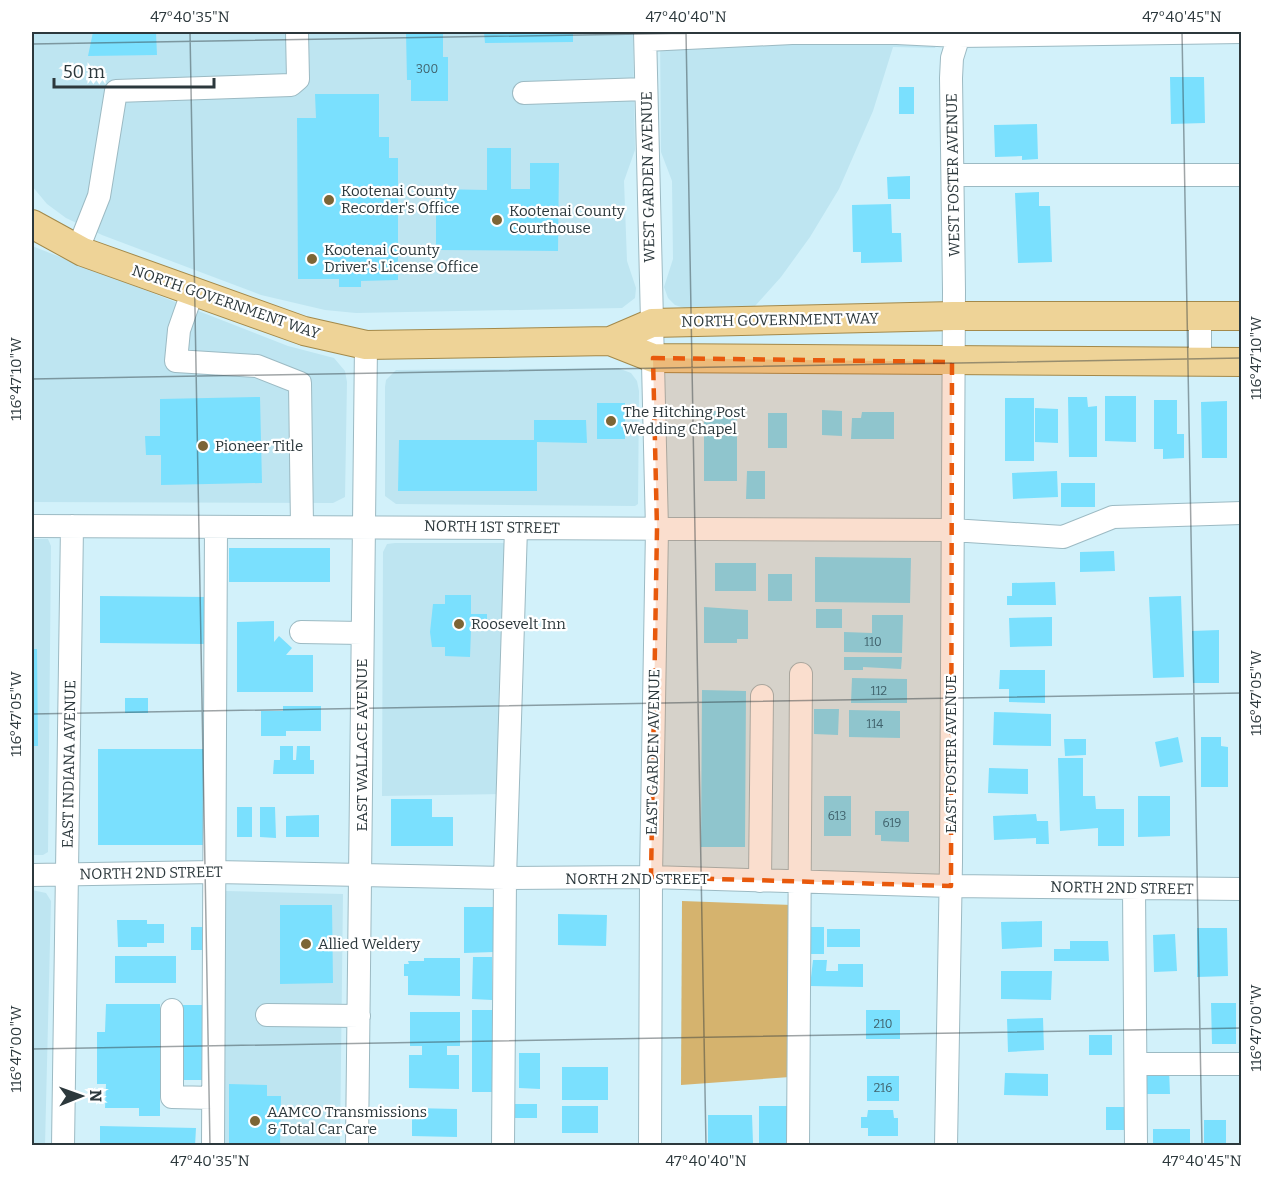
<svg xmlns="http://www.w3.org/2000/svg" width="1273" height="1177" font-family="Bitter,serif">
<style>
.built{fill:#bee5f1}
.grass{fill:#d5b36e}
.building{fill:#7ae0fe}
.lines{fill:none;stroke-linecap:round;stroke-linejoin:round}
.minor-casing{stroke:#9cbac3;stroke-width:24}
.major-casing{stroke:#a3894a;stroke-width:30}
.minor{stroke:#fff;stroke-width:22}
.major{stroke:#eed397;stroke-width:28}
.marked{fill:#e8590c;fill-opacity:0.2;stroke:#e8590c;stroke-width:4.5;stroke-dasharray:12 8;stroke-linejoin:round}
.ticks{fill:none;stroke:#2c383c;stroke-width:1.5;stroke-opacity:0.45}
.poi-dot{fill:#7c6536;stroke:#fff;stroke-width:2}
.labels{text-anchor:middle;stroke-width:4.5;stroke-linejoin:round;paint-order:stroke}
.number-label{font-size:12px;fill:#40626c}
.street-label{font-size:15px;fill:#2c383c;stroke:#fff}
.poi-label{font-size:15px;fill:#2c383c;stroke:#fff;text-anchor:start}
.neatline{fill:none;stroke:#2c383c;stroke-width:2}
.ticks-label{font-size:15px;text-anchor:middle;fill:#2c383c}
</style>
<rect width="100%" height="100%" fill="#d2f1fa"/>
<path class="built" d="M32,32H633L635,150L624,181L627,261L636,288L635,298L622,308L356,313L325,310L261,295L102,235L66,218L47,204L32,186Z
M660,32H941L935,48L893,47L873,111L839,189L810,237L781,277L755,306L684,308L675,305L668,298L664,287L673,259L672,181L661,152Z
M32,246L288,346L334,358L345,371L347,382L345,497L333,503L32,502Z
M618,368L631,373L637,381L639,391L638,504L635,506L396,504L385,496V387L386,380L396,370Z
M32,539H48L51,546L48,852L43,855H32Z
M395,543H512L504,794L382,796L383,552L387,544Z
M32,890L46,893L51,901L45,1145L32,1146Z
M226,891L343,894L340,1145L219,1146Z"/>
<path class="grass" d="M682,901L793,905L790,1077L681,1085Z"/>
<path class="building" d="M93,32H156L157,55L88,56Z
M406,32H443V57H448V101H411V80H407Z
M484,32H573V42L485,43Z
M1170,77H1204L1205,123L1171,124Z
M899,87H914V114H899Z
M315,94H379V137H389V158H398V280L361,281V287H339V279H298L297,118H316Z
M1037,124L1038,159L1022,160V156L995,157L994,125Z
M487,148H511V189H530V163H559L558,251L436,250V189L487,190Z
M910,176V199H888L887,177Z
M1039,192V206H1050L1052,262L1018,263L1015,193Z
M891,204L892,233H901L902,262L861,263V252H853L852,205Z
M1105,396H1136V442L1105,441Z
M260,397L262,483L161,485V455H146L145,436H160V399Z
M1068,397H1087L1088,407L1097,406V457H1069Z
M1005,398H1034V461H1005Z
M1154,400H1177V434H1184V458L1163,459V449H1154Z
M1227,401V458H1202L1201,402Z
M597,403H625V439H597Z
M1035,408L1058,409V443L1035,442Z
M822,410L842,411V436L822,435Z
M704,411H737V481H704Z
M862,412H894V439H851L852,418H861Z
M768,413H787V448H768Z
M534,420H586L587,443L537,442V491H398L399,440H534Z
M747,471H765V499H746Z
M1057,471L1058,497L1013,499L1012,473Z
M1061,483H1095V507H1061Z
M229,548H330V582H229Z
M1114,551L1115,571L1080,572V552Z
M815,557L911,558L910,603L815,602Z
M715,563H756V591H715Z
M768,574H792V601H768Z
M1055,582L1056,605H1007V596H1012V583Z
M445,595H471V614H487V629L471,630L470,657L445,656V647H432L430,632L433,604H445Z
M100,596L208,597L207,644L100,643Z
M1181,596L1184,677L1153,678L1149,597Z
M704,607L748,610V639H737V643H704Z
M816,609H842V628H816Z
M872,615H903L902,653L844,652V632L872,633Z
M1052,617V646L1010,647L1009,618Z
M274,621V642L279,636L292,648L286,655H313V692H237V622Z
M1219,630V683H1193L1192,631Z
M32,649H37L38,746H32Z
M844,657H902L901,669L863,667V670H844Z
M1000,670H1045V703L1009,702V689H999Z
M852,678L907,679V703H851Z
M702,690L746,691L745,847H701Z
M125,698H148V713H125Z
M283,706H321V731H286V736H261V711H283Z
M814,709H839L838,735L814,734Z
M849,710L900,711V738L849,737Z
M994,712L1051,714V746L993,745Z
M1178,737L1183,762L1160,767L1155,742Z
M1201,737H1221V746L1228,747V787H1201Z
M1064,739H1086V755L1065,756Z
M280,746H293V760H296L297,746H310V760H314V774H273L274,760H280Z
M98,749H204V845H98Z
M1058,758H1083V796H1095L1096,809H1124V846H1098V828L1060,831Z
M989,768L1028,769V794L988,793Z
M824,796H851V836H824Z
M1138,796H1170V836L1138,837Z
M391,799H432V817H453V846H391Z
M237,807H252V837H237Z
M260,807H275L276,838L260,837Z
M875,811H909V842L881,841V835H875Z
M1036,814L1037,821H1048L1049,844H1036V838L994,840L993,816Z
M319,815V837H286V816Z
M280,905H332L333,983L280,984Z
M464,907H494V952L464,953Z
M558,914L607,915L606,946L558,945Z
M117,920H147V924H164V943H147V947H118Z
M1042,921V947L1002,949L1001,922Z
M191,927H206V950H191Z
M810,927H824V954H809Z
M1197,928H1227L1228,976L1197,977Z
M827,929H860V947H827Z
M1175,934L1177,971L1154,972L1153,935Z
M1070,941H1108L1109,961H1054V949H1070Z
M115,956H176V983H115Z
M473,957H492V1000L472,999Z
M424,958H460V996L408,995V976H404V964H409L408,961H424Z
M813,960H827L826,971H838V964H863V987L810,986Z
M32,966H34V981H32Z
M1001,971H1052L1051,1000L1001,999Z
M32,982H34V997H32Z
M1211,1003H1236V1044H1212Z
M106,1004H160V1116H139V1108H105L106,1084H97V1032H105Z
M180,1005H202V1080H180Z
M472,1010H493L492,1092H472Z
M866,1010H900V1039H866Z
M410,1012H460V1046H447V1055H459V1089L409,1088V1055H422V1046H410Z
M1043,1018L1044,1050L1008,1052L1007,1019Z
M1089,1035H1112V1055H1089Z
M519,1053H540V1089L519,1088Z
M562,1067H608V1100H562Z
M1144,1069H1169L1170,1094H1144Z
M1005,1073L1048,1074V1096L1004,1095Z
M867,1076H899V1101H867Z
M229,1084L267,1085V1096H281L280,1146H229Z
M514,1104H537V1118H514Z
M562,1106H598V1133H562Z
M759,1106H787V1146H708V1115H752L753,1143H759Z
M1106,1107H1125V1130H1106Z
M412,1108L457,1109V1137L412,1136Z
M868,1110H893L894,1118H898V1136H868V1128H861V1117H867Z
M1204,1120H1226V1146H1204Z
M100,1126L196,1128L195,1146H100Z
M1153,1129H1190V1146H1153Z"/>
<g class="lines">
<g class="minor-casing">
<path id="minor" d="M645,32L657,529L651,877L650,1146
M646,40L792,33H897L958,36L1242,32
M524,93L646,89
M954,175H1242
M78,249L99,196L116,91L291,85L298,79L297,32
M193,290L179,330L176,361L257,366L300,383L302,526
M1200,362V316
M32,526L952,530L1063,537L1113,517L1242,513
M301,632L362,633
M32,875L214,872L505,878L651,877L951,886L1242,889
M760,881L762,696
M1134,888L1136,1146
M172,1010V1097L213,1098
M267,1015L359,1016
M1136,1064H1242
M63,1146L72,526
M213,1146L216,527
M357,1146L366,345
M503,1146L505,878L516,528
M798,1146L801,674
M946,1146L951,862L954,291L951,78L952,58L960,32"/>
</g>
<g class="major-casing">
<path id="major" d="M32,224L83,252L304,331L366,345L610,341L653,358L1242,362
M610,341L652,323L953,316H1242"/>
</g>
<use href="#minor" class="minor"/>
<use href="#major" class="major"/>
</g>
<path class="marked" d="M653,358L952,362L951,886L651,877L657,529Z"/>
<path class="ticks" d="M190,32L210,1146M686,32L706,1146M1182,32L1202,1146M32,44L760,32M32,379L1242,358M32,714L1242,693M32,1049L1242,1028"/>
<g class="poi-dot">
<circle cx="329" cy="200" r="6"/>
<circle cx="497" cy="220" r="6"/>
<circle cx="312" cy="259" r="6"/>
<circle cx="611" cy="421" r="6"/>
<circle cx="203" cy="446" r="6"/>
<circle cx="459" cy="624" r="6"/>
<circle cx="306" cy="944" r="6"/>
<circle cx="255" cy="1121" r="6"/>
</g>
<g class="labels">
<g class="number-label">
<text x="427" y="73">300</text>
<text x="873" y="646">110</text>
<text x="879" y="695">112</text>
<text x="875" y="728">114</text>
<text x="837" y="820">613</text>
<text x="892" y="827">619</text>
<text x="883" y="1028">210</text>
<text x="883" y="1092">216</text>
</g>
<g class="street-label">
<text transform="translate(953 175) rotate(-91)" y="5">WEST FOSTER AVENUE</text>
<text transform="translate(648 177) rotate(-91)" y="5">WEST GARDEN AVENUE</text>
<text transform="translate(226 302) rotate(19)" y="5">NORTH GOVERNMENT WAY</text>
<text transform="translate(780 320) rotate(-1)" y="5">NORTH GOVERNMENT WAY</text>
<text transform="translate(492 527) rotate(1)" y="5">NORTH 1ST STREET</text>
<text transform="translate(362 745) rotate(-90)" y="5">EAST WALLACE AVENUE</text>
<text transform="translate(653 752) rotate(-89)" y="5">EAST GARDEN AVENUE</text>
<text transform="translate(951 754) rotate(-90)" y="5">EAST FOSTER AVENUE</text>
<text transform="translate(69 764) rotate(-89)" y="5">EAST INDIANA AVENUE</text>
<text transform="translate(151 873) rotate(-1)" y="5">NORTH 2ND STREET</text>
<text x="637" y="884">NORTH 2ND STREET</text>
<text transform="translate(1122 888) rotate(1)" y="5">NORTH 2ND STREET</text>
</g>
<g class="poi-label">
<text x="341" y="196">Kootenai County<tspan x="341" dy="17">Recorder's Office</tspan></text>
<text x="509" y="216">Kootenai County<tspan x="509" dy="17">Courthouse</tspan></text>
<text x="324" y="255">Kootenai County<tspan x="324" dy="17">Driver's License Office</tspan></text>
<text x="623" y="417">The Hitching Post<tspan x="623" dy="17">Wedding Chapel</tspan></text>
<text x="215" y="451">Pioneer Title</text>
<text x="471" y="629">Roosevelt Inn</text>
<text x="318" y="949">Allied Weldery</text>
<text x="267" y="1117">AAMCO Transmissions<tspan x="267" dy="17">&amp; Total Car Care</tspan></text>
</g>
</g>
<rect width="1273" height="1177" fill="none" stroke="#ffffff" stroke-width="66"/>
<g transform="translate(81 1096) rotate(89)" stroke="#ffffff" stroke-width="4.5" paint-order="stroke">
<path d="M0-4.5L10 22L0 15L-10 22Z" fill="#2c383c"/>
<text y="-9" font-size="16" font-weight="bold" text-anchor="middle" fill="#2c383c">N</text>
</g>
<path d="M54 78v9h160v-9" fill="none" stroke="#2c383c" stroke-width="3"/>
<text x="63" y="78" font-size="18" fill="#2c383c" stroke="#ffffff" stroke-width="4.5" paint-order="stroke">50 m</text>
<rect x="33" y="33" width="1207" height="1111" class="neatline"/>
<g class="ticks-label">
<text x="190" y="22">47°40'35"N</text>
<text x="686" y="22">47°40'40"N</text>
<text x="1182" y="22">47°40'45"N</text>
<text transform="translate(1256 358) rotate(-90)" y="5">116°47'10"W</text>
<text transform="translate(16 379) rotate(-90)" y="5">116°47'10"W</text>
<text transform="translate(1256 693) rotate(-90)" y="5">116°47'05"W</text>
<text transform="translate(16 714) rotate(-90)" y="5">116°47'05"W</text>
<text transform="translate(1256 1028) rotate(-90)" y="5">116°47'00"W</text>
<text transform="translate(16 1049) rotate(-90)" y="5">116°47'00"W</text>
<text x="210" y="1166">47°40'35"N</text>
<text x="706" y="1166">47°40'40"N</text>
<text x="1202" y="1166">47°40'45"N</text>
</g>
</svg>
